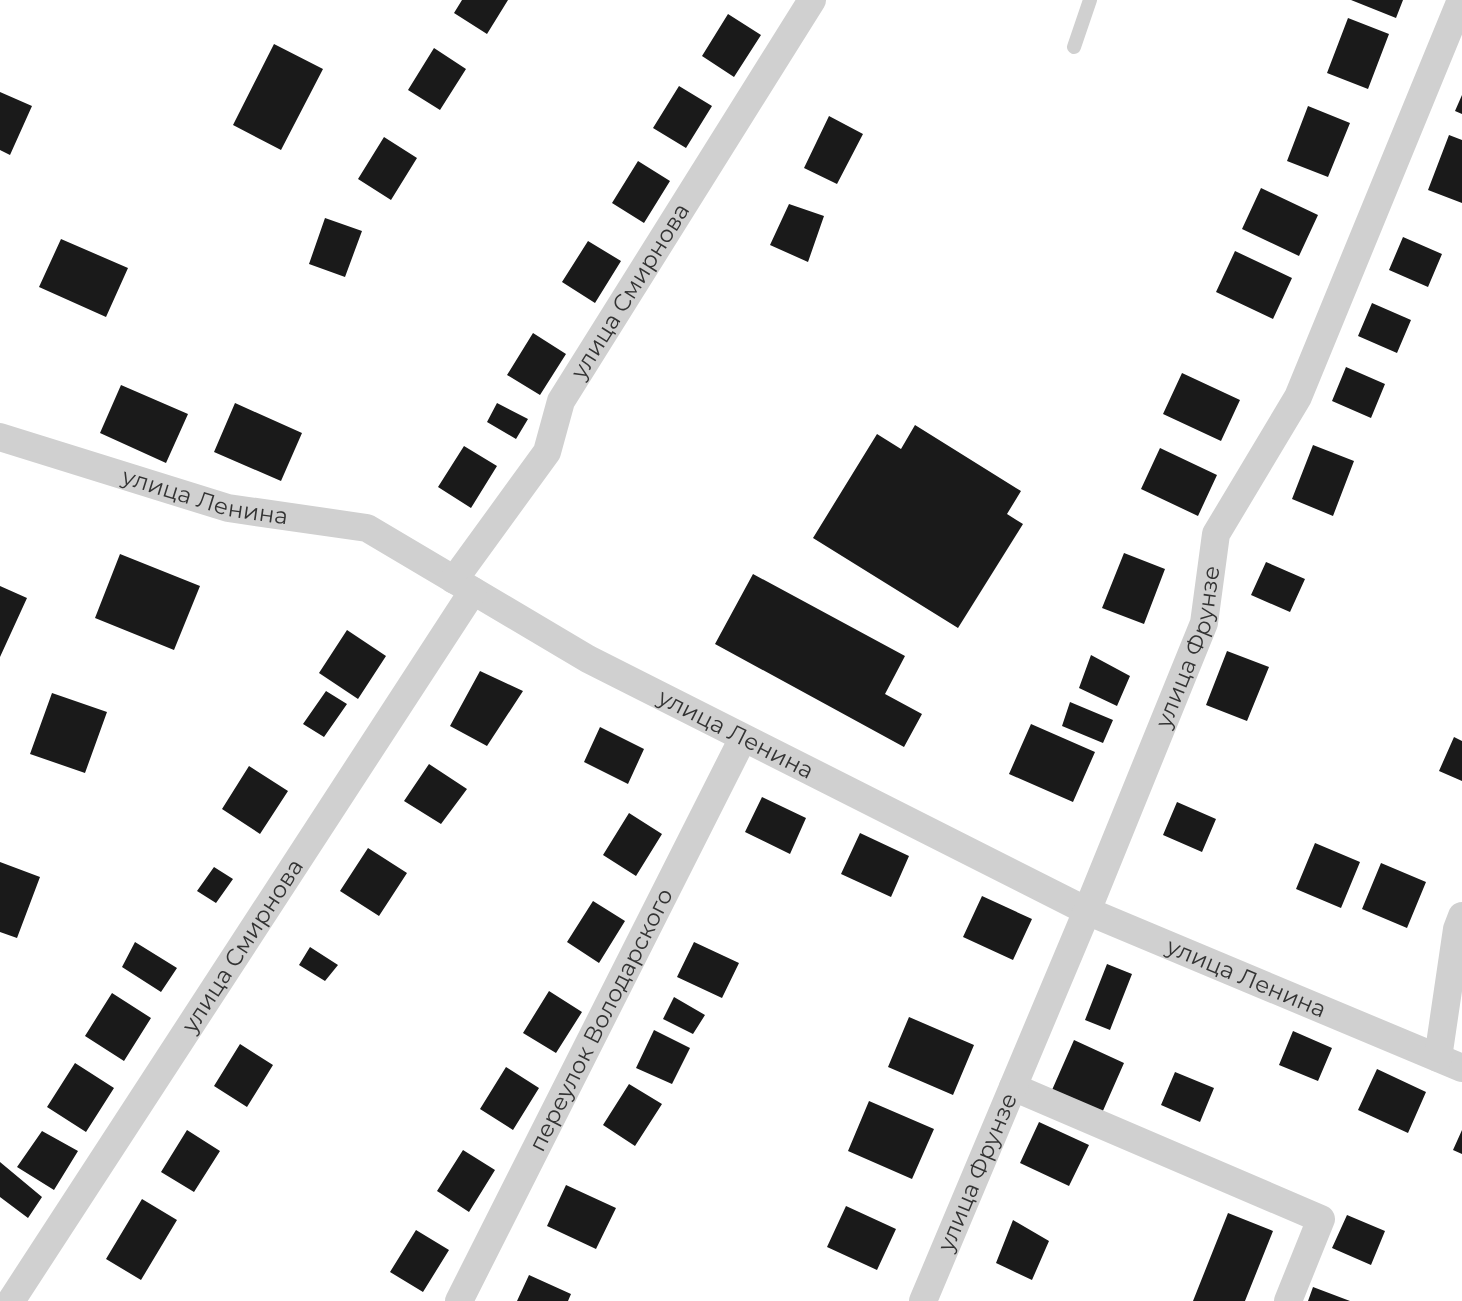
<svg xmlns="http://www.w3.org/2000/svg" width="1462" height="1301" font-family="Montserrat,sans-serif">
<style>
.building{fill:#1a1a1a}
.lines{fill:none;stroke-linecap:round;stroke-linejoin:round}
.service{stroke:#d0d0d0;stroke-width:14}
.minor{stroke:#d0d0d0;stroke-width:28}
.labels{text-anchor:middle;stroke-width:7;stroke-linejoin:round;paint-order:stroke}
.street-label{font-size:23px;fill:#333;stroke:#fff}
</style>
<rect width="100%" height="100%" fill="#fff"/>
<path class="building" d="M462,0H508L487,34L454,13Z
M1351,0H1403L1396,18Z
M728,14L761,35L734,77L702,56Z
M1348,18L1389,34L1368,89L1327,73Z
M274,44L323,69L281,150L233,125Z
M434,48L466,69L440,110L408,90Z
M679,86L712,106L686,148L653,128Z
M0,92L32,106L10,155L0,150Z
M1462,95V114L1455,111Z
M1308,106L1350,123L1328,177L1287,161Z
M829,116L863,134L837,184L804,168Z
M1449,135L1462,140V203L1428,190Z
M384,137L417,158L391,200L358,179Z
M638,161L670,181L644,223L612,203Z
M1261,188L1318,215L1299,256L1242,229Z
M789,204L824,216L808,262L770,245Z
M325,218L362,231L345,277L309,264Z
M1403,237L1442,254L1428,287L1389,270Z
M61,239L128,268L106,317L39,287Z
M588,241L621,261L595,303L562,282Z
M1235,251L1292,278L1273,319L1216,292Z
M1372,303L1411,320L1397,353L1358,336Z
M533,333L566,354L540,395L507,375Z
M1346,367L1385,384L1371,418L1332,401Z
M1182,373L1240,400L1221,441L1163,414Z
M121,385L188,414L166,463L100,433Z
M235,403L302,433L281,481L214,452Z
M497,403L528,419L516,439L487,422Z
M915,425L1021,491L1007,514L1023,524L958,628L813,538L877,434L901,449Z
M1313,445L1354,461L1333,516L1292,499Z
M464,446L497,466L471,508L438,487Z
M1160,448L1217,475L1198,516L1141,489Z
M1124,553L1165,569L1144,624L1102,608Z
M120,554L200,586L174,650L95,618Z
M1266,562L1305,579L1290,612L1251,595Z
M753,574L905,656L885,694L922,714L904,747L715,644Z
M0,586L27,598L0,657Z
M347,630L386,656L358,699L319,673Z
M1227,651L1269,667L1247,721L1206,705Z
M1091,655L1130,676L1117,706L1079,688Z
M480,671L523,691L487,746L450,726Z
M326,691L347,704L324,737L303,724Z
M52,693L107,712L85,773L30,754Z
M1070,702L1113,720L1103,743L1062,726Z
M1031,724L1095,752L1073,802L1009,774Z
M600,727L644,749L628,784L584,762Z
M1454,737L1462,741V781L1439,771Z
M429,764L467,789L441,824L404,801Z
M249,766L288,791L260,834L222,809Z
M762,797L806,818L790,854L745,832Z
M1177,802L1216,819L1202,852L1163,835Z
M629,813L662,834L636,876L603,855Z
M860,833L909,856L891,897L841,874Z
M1315,843L1360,862L1341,908L1296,889Z
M368,848L407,873L379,916L340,891Z
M0,862L40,877L17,938L0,932Z
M1381,863L1426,882L1407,928L1362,909Z
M214,867L233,879L216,903L197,891Z
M982,896L1032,919L1013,960L963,937Z
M593,901L625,921L599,963L567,942Z
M135,942L177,968L161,992L122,967Z
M694,942L739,963L722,998L677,977Z
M310,947L338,965L325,981L299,965Z
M1107,964L1132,974L1110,1030L1085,1020Z
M549,991L582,1012L556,1053L523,1033Z
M112,993L151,1018L124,1061L85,1036Z
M674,997L705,1015L693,1034L663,1019Z
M909,1017L974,1045L953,1095L888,1067Z
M654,1030L690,1048L672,1084L636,1068Z
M1293,1031L1332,1048L1318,1081L1279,1065Z
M1074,1040L1124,1063L1102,1113L1052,1090Z
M240,1044L273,1065L247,1107L214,1086Z
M75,1063L114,1088L86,1132L47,1107Z
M506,1067L539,1088L513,1130L480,1109Z
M1377,1069L1426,1092L1408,1133L1358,1110Z
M1175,1072L1214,1088L1200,1122L1161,1105Z
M629,1084L662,1104L635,1146L603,1125Z
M869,1101L934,1129L912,1179L848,1151Z
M1039,1122L1089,1145L1069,1186L1020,1163Z
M187,1130L220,1151L194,1192L161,1172Z
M1462,1130V1154L1453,1150Z
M42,1131L78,1151L54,1190L17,1167Z
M463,1150L495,1170L469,1212L437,1191Z
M0,1162L42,1197L28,1218L0,1197Z
M566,1185L616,1208L596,1249L547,1226Z
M142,1199L177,1220L141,1280L106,1259Z
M846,1206L896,1229L877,1270L827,1247Z
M1228,1213L1273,1231L1245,1301H1193Z
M1347,1215L1385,1231L1371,1265L1332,1248Z
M1013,1220L1049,1241L1032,1280L996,1263Z
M416,1230L449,1250L423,1292L390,1272Z
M529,1275L571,1294L568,1301H517Z
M1313,1287L1350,1301H1308Z"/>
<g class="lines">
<path class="service" d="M1074,47L1090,0"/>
<g class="minor">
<path id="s1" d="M0,437L228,508L367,528L588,659L1087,911L1462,1068"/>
<path id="s2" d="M454,580L547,452L561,401L812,0"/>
<path d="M1438,1058L1457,929L1462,916"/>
<path d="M1013,1087L1321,1219L1288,1301"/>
<path id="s3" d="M11,1301L473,591"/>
<path id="s4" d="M459,1301L743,738"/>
<path id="s5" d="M923,1301L1087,911L1204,623L1216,534L1298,397L1461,0"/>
</g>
</g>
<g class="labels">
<g class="street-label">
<text dy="8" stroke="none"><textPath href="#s2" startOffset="341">улица Смирнова</textPath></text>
<text dy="8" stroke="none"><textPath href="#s1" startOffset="214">улица Ленина</textPath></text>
<text dy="8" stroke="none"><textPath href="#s5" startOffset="707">улица Фрунзе</textPath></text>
<text dy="8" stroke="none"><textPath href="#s1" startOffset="802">улица Ленина</textPath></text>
<text dy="8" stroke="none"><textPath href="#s3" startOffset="424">улица Смирнова</textPath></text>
<text dy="8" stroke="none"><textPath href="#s1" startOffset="1368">улица Ленина</textPath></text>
<text dy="8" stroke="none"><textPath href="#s4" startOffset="315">переулок Володарского</textPath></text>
<text dy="8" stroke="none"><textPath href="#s5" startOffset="140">улица Фрунзе</textPath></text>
</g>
</g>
</svg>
